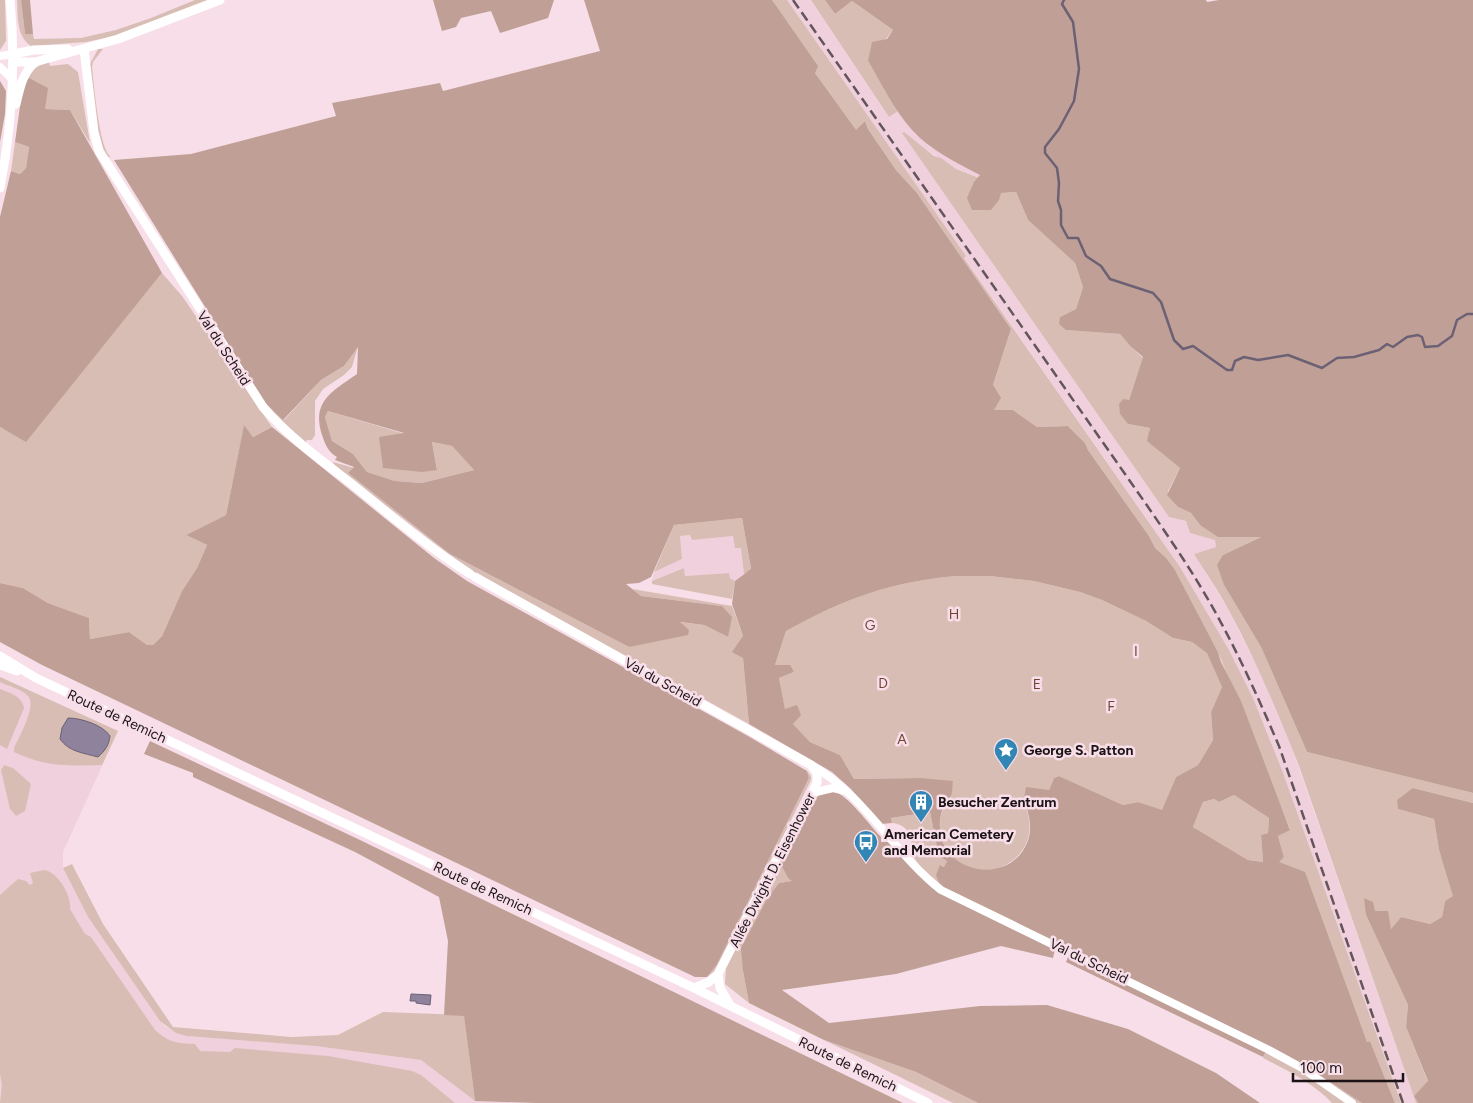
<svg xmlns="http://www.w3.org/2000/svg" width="1473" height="1103" font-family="Figtree,sans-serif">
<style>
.built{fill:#f0d0dc}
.green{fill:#d8bdb4}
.forest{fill:#c0a096;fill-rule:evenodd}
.water{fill:#8e829c;stroke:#6c6174}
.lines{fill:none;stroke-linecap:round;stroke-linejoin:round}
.stream{stroke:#6c6174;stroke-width:2.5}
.minor{stroke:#fff;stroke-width:8}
.major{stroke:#fff;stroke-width:9}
.rail{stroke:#63555b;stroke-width:2.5;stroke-dasharray:10 5;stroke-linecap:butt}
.labels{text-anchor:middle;stroke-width:5;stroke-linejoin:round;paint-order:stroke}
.street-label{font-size:14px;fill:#1b1316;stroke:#f7dee8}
.park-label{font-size:14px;fill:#724334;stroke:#f7dee8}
.poi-label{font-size:14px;font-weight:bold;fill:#1b1316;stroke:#f7dee8;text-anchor:start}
</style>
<rect width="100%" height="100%" fill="#f7dee8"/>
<path class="built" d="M787,0H811L889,117L898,111L915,134L939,151L981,175L979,178L956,169L916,143L904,132L902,133L1169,517L1186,521L1190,533L1215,539L1216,547L1194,554L1227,608L1262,676L1287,734L1416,1103H1401L1282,770L1253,698L1229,650L1180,567L964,257L966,256Z
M691,535L692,540L733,536L741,547L744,574L735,581L730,578L728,573L685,576L684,568L652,581L654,572L682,559L680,536Z
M0,677L118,731L63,852V868L88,917L160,1021L166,1027L187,1036L315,1046L421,1060L475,1101L535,1103H0Z"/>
<path class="green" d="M0,0H5L6,41L0,50Z
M17,0H21L25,34H33L34,39L81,38L116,30L151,18L195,0H209L120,35L86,42L31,46C16,36 18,16 17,0Z
M772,0H787L966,256L964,258L1180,567L1229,650L1253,698L1282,770L1401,1103H1395L1370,1041L1367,1042L1345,985L1278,862L1284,857L1278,836L1290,829L1218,652L1175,570L1155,549L1149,536L1088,450L1085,443L1068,426L1037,427L1013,410H993V385L1011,329L917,193L896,170L868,129L865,121L856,131L815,73Z
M811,0H825L835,14L852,1L893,30L868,61L898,111L889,117Z
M98,49H103L93,62L92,67C94,83 99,149 111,157H106L97,130L89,66Z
M49,62L50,66L68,64L78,72L90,143L70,110L45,109L23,85C30,73 34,66 49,62Z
M904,132L934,156L941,158L956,169L979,178L1001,193L1016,192L1028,220L1075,263L1083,287L1076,309L1060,317L1067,330L1120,334L1130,346L1143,358L1129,400L1128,424L1150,428L1148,441L1180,468L1168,491L1178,507L1191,513L1200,525L1263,536L1223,555L1224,585L1261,647L1307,752L1473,793V803L1413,788L1398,809L1434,819L1439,850L1454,896L1445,901L1442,917L1430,924L1401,917L1391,929L1366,915L1408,1005L1406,1027L1428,1082L1414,1096L1418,1103H1416L1299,766C1278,713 1256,660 1228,609C1218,590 1205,572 1194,554L1216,547L1215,540L1190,533L1186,521L1169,517L902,133Z
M15,142L29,147L26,168L20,174L11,171Z
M162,273L182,296L272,427L253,437L244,426L226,515L186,535L207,545L197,568L182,591L162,636L153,645H147L129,632L90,639L89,618L48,603L23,588L0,583V427L26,441Z
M358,346L352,367L344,375L323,389L315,401V435L312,440H307L305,443L279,421L264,402L284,420L321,380L344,366Z
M328,411L405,434L437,469L432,442L452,446L474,470L422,483L395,481L367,472L353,454L332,441L325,417Z
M333,462L354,468L348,473L450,554L629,647L678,622L704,625L728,637L722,606L641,596L632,589L732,606L743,636V658L749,724L465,567L334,465Z
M742,518L751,570L744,574L741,548H735L733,536L692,540L690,535L680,536L682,559L654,572L674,525Z
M684,568L685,576L729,573L730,578L735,581L732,599L652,584V581Z
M958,576H990L1034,581L1080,592L1102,600L1146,621L1173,638L1192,642L1208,653L1222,687L1211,712L1213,740L1198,765L1176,777L1162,811L1138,802L1123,805L1059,776L1054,778L1049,790L1024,803C1053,866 961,899 942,839C937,823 941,809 951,796L920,778L854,779L840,755L810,742L793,724L785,710L779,678L794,672L775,665L786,631C844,599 892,581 958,576Z
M0,677L118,731L102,765C67,766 46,767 14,752V748C19,737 37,706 28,696C22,689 8,686 0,682Z
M0,689C10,693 22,696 24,708L7,749L0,745Z
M4,765L13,768L31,784L25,811L16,816L10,809L1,770Z
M807,771L811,776V780L716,970L707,977L717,963L809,778Z
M1234,795L1269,818L1268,833L1261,835L1263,862L1248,860L1193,827L1203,802L1214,799L1219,802Z
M930,812L937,847L947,861L944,867L941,865L939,883L921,868L909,850C915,836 906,824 892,823L891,818Z
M779,861L788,878L793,881L779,883L768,897L743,971L749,1003L725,984L726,968L769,885Z
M72,864L103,924L173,1027L291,1037L338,1035L383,1012L464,1015L475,1101L421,1060L315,1046L187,1036L176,1033L160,1021L88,917L63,868Z
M44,870C58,872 72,896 70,909L85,934L91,937L155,1030C169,1043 177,1043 195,1044L200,1051L230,1052L235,1048L328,1056L412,1071L421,1075L455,1103H0L2,1085L0,1074V895L18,879L26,881L30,885L33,883L30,873Z
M824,1040L916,1072L978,1103H953Z
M1267,1049L1304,1065L1362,1103H1332C1313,1083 1288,1071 1263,1058Z"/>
<path class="forest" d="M21,0H30L33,34H25Z
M433,0H554L548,18L500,33L491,11L461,18L456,27L442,31Z
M584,0H772L818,66L815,73L856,130L865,121L868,129L896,170L917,193L1011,329L993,385L1001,398L994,410H1013L1037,427L1068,426L1085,443L1088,450L1149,536L1155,548L1166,558L1175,570L1218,652L1221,662L1241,701L1290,830L1278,836L1284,857L1279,862L1305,872L1367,1042L1370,1041L1395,1103H1362L1304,1065L1267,1050L1263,1057L1066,962L1070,952L1056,945L1053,958L1001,946L896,974L782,990L829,1023L980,1006L1047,1005L1128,1029L1216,1073L1260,1103H978L916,1072L824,1040L749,1003L743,971L741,948L768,897L779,883L792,881L788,878L779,861L815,799C820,794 825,790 832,791C847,793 870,826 881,837V842H892L941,888L936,875L940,865L944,867L947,861L934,853L937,847L930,812L891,818L892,823L881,824L851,789L832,772L749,724L743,658L732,652L743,636L732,604L735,581L751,569L742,518L674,525L651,577L639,583L626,584L641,596L722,606L732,617L728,637L704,625L680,622L689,630L688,635L629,647L450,554L348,473L354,467L335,460L337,457C328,452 325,444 322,435C311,401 333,391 357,374L358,347L344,366L321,380L283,420L264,402L114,160L191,154L336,116L332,103L440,83L443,91L600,51ZM328,411L404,433L379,437L383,468L422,472L437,470L432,442L452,446L474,470L422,483L395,481L367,472L353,454L332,441L325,417ZM958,576H990L1034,581L1080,592L1102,600L1146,621L1173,638L1192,642L1207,653L1222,687L1211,712L1213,740L1198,765L1176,777L1162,810L1138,802L1123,805L1059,776L1054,778L1049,790L1026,787C1025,792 1024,798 1024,802C1025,806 1028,810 1028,813C1031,823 1031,834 1027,843C1009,886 942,874 940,828C939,819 942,809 946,802C948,800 950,798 951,796C953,792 952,785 953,781L920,778L854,779L840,755L810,742L793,724L801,715L797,705L785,709L779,678L794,672L790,665H775L786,631C844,599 892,581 958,576ZM1234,795L1269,818L1268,833L1261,835L1263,862L1248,860L1193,827L1203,802L1214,799L1219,802Z
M825,0H1206L1207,2L1219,0H1473V793L1307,752L1261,647L1224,585L1217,565L1223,555L1261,537H1218L1200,525L1191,513L1178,507L1167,495L1180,468L1147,441L1150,428L1128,424L1120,414L1119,404L1123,399L1129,400L1143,357L1130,346L1120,334L1066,330L1059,324L1060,317L1076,309L1083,287L1075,263L1028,220L1016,192L1001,193L999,200L991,210H972L967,198L974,182L980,175C957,163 930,150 912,130C894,110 882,84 868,61L872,42L887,39L893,30L852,1L835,14Z
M29,78L48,88L45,109L70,110L162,273L26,442L0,427V217L11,171L20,174L26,168L29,147L15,142L23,85Z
M0,81L6,91L5,114L0,142Z
M244,425L253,437L272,427L434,558L467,581L748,736L807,771L809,778L717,964L707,977H695L42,665L0,642V583L23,588L48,603L89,618L90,639L129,632L147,645H153L162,636L182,591L197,568L207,545L186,535L226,515Z
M150,741L360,840L903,1103H536L475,1101L464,1016L444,1015L448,941L439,897L355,852L193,777V773L144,754Z
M1413,788L1473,803V1103H1418L1414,1096L1428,1081L1406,1027L1408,1005L1366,915L1364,898L1373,902L1375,911H1388L1391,929L1401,917L1430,924L1442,917L1445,901L1453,896L1439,850L1434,819L1398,809L1397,800Z"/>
<path class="water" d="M68,718C81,718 103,725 110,736C109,745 105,751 98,757C84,753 69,752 60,739L62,728Z
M411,994L431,995L430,1005L416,1003V1001H410Z"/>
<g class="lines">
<path class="stream" d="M1064,0L1062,4L1073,22L1079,69L1074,101L1059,129L1045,147V153L1057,168L1059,183L1058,201L1061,210V225L1068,238H1078L1086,256L1101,266L1110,279L1153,293L1161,302L1174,340L1183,349L1193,346L1227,370H1232L1235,361L1244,357L1258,360L1288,355L1322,368L1337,358L1354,357L1379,350L1387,344L1393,347L1407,337L1418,335L1422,337L1425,347L1438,346L1452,336L1457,320L1467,314H1473"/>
<path class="minor" d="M0,56L13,54
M0,67L13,80
M813,766C865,796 894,853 941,890L1267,1049L1302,1068L1352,1103
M812,793L833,788L846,791"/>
<path class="major" d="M84,49L94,132L99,151L263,407C289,437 321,460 352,484C390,515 428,547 470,574
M13,54L34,50L68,49
M13,62H35L118,39L220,0
M16,104C20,88 22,74 35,62
M0,188C12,126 16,63 10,0
M475,577L811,765L817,773V783L764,883L718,974L709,982L694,988
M0,656L36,678L694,988L928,1103
M0,665L17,671
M718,974L720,988L730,1005"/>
<path class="rail" d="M793,0L1146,504C1168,536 1190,568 1209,601C1236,648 1258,697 1279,746L1403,1103"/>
</g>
<defs>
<g id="sight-pin" transform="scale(1.25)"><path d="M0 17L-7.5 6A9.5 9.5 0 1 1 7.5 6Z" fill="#3186b6" stroke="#f7dee8"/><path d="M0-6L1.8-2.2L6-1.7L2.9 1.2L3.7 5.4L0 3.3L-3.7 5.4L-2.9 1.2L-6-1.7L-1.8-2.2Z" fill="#fff"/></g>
<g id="building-pin" transform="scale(1.25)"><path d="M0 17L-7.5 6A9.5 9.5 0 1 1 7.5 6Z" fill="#3186b6" stroke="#f7dee8"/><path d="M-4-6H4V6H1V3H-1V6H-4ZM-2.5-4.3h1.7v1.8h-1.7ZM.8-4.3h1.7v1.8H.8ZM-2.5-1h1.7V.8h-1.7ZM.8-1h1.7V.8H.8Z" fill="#fff"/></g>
<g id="bus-pin" transform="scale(1.25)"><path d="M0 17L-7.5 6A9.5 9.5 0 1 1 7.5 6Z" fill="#3186b6" stroke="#f7dee8"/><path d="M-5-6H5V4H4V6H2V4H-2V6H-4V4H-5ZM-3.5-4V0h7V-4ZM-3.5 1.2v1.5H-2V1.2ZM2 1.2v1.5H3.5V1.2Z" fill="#fff"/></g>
</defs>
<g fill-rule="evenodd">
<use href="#sight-pin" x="1006" y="750"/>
<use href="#building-pin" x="921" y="802"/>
<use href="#bus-pin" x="866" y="842"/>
</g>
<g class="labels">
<g class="street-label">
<text transform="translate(224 348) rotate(57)" y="5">Val du Scheid</text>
<text transform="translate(663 682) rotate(29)" y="5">Val du Scheid</text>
<text transform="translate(117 716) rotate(25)" y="5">Route de Remich</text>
<text transform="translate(772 870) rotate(-63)" y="5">Allée Dwight D. Eisenhower</text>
<text transform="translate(483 888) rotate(25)" y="5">Route de Remich</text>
<text transform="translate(1089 961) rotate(26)" y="5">Val du Scheid</text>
<text transform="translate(848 1064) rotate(26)" y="5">Route de Remich</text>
</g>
<g class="park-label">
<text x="954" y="619">H</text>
<text x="870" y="630">G</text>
<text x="1136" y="656">I</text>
<text x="883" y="688">D</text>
<text x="1037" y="689">E</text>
<text x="1111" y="711">F</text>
<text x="902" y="744">A</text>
</g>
<g class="poi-label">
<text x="1024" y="755">George S. Patton</text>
<text x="938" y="807">Besucher Zentrum</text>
<text x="884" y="839">American Cemetery<tspan x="884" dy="16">and Memorial</tspan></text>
</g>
</g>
<path d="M1293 1073v8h110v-8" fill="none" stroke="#1b1316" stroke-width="2.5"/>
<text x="1300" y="1073" font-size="15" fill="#1b1316" stroke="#f7dee8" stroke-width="4" paint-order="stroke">100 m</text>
</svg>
